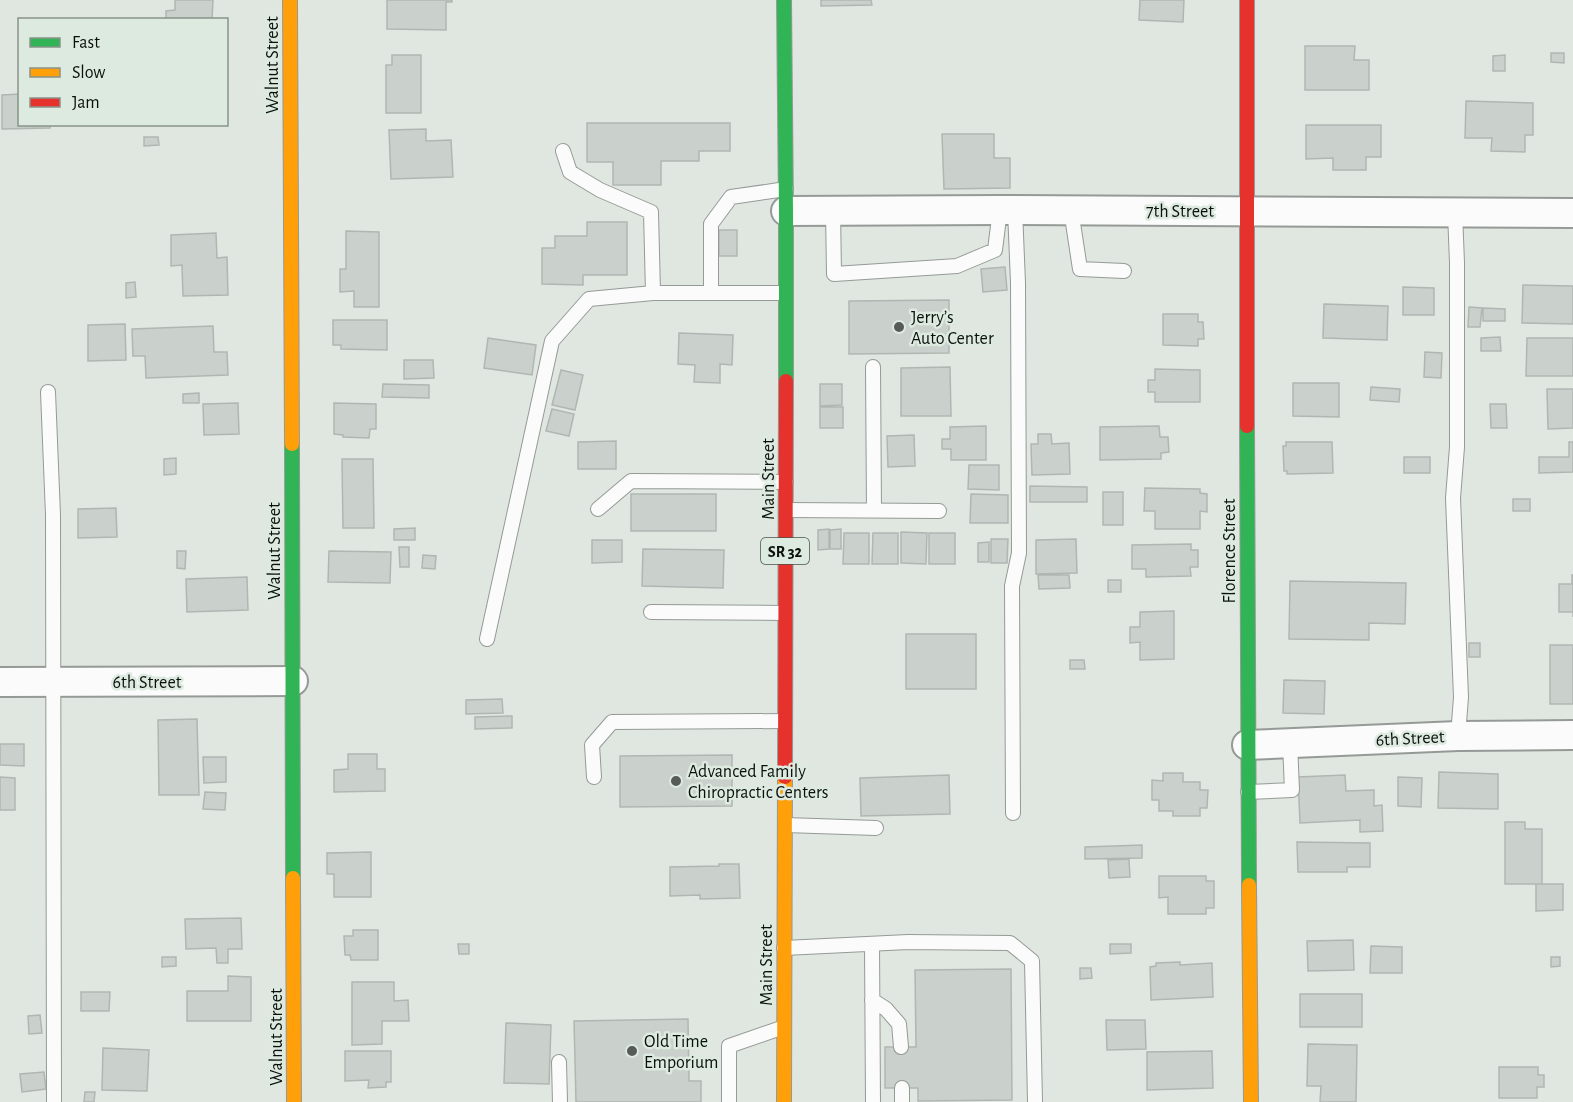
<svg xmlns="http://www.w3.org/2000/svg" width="1573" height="1102" font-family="'Alegreya Sans',sans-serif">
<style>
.building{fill:#cad0cb;stroke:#b1b6b2;stroke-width:1.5}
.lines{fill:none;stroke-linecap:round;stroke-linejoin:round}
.lane-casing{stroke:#959a96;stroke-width:16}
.street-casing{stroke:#959a96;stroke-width:32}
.fast-casing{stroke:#959a96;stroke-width:16}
.slow-casing{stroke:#959a96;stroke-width:16}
.jam-casing{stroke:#959a96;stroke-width:16}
.lane{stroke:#fafbfa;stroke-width:14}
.street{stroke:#fafbfa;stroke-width:28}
.fast{stroke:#30b455;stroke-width:14}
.slow{stroke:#ff9f0a;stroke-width:14}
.jam{stroke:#e5322d;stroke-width:14}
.poi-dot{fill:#565b57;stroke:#ddeadf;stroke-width:2}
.labels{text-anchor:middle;stroke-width:5;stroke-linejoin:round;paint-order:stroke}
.shield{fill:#ddeadf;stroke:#4b514b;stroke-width:1.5}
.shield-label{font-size:16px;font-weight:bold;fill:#0c100c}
.street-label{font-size:18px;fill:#0c100c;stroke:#ddeadf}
.poi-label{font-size:18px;fill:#0c100c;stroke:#ddeadf;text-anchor:start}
</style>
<rect width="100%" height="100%" fill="#e0e7e1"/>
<path class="building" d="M175,0H213L212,20H166V11L175,10Z
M387,0H452V2H446V30L387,29Z
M821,0H871L872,5L821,6Z
M1140,0H1184L1183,22L1139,20Z
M1305,46H1355L1354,60H1369V90H1305Z
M1551,53H1564V63L1551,62Z
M392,55H421V113H386V65H392Z
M1505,55V71H1493V56Z
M20,94V124H50V128L2,129V95Z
M1466,101L1533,103V135H1525V152L1491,151L1492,138H1465Z
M587,123H730V151H699V161H661V185H613V162H587Z
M1306,125H1381V157H1366V170H1333V158L1306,159Z
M426,129V141L451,140L453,177L391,179L389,130Z
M942,134H994V158H1010V188L944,189Z
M144,137H158L159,145L144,146Z
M587,222H627V275H583V285L542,284V248H555V236H587Z
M719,230H737V256H719Z
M346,231L379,232V307H354V291L340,292V269H346Z
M216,233L217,258L227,257L228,295L183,296L182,265L171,266V235Z
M1005,267L1007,290L983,292L981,269Z
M135,282L136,297L126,298V283Z
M1523,285L1573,286V324L1522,323Z
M1403,287L1434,288V315H1403Z
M949,300V353L849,354V301Z
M1324,304L1388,306L1387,340L1323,338Z
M1469,307L1482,308L1480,327H1468Z
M1483,308L1505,309V321H1483Z
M1163,314H1198V322H1203L1204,339H1198V346L1163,345Z
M333,320H387V350L341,349V345H333Z
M125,324L126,360L88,361V325Z
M213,326L214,352H227L228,375L146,378L145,356H133L132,329Z
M679,333L733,335L732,365L720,364V383L694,382L695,365L678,364Z
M1500,337L1501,351H1481V338Z
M488,338L536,345L532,375L484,368Z
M1527,338H1573V376H1526Z
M1425,352L1442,353L1441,378L1424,377Z
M404,360H433L434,378L404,379Z
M950,367L951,416H901V368Z
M1155,369L1200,370V402H1155V392H1148V380H1155Z
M561,370L583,375L575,410L552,405Z
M1293,383H1339V417L1293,416Z
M383,384L429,385V398L382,397Z
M820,384H842V405L820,406Z
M1371,387L1400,389L1399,402L1370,400Z
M1547,389H1573V428L1548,429Z
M199,393V403H183V394Z
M238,403L239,434L204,435L203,404Z
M334,403L376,404V429H370L369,438L343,437V435L334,434Z
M1490,404H1506L1507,428H1491Z
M820,407H843V428H820Z
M552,409L574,414L569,436L546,431Z
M986,426V460H951V449H942V439H950V427Z
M1159,426L1160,437H1168L1169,452L1161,453V459L1100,460V427Z
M1038,434H1051L1052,444L1069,443L1070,474L1032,475L1031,444H1038Z
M914,435L915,466L888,467L887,436Z
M616,441V469H578V442Z
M1286,442H1332L1333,473L1287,474V471H1284L1283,446H1286Z
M1569,442H1573V472L1539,473V457H1569Z
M1404,457H1430V473H1404Z
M176,458V474L164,475V459Z
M342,459H373L374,528H343Z
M969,465H999V490L968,489Z
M1030,486L1087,487V502H1030Z
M1145,488L1200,489V493L1207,494V512L1200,511V529H1155V511H1144Z
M1103,492H1123V525H1103Z
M631,494H716V531H631Z
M971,494L1008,495V523H970Z
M1513,499H1530V511H1513Z
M116,508L117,537L78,538V509Z
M415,528V540H394V529Z
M829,529V549L818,550V530Z
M841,529V549H830V530Z
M901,532L927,533L926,564L901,563Z
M844,533H869V564H843Z
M873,533H898V564H872Z
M929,533H955V564H929Z
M991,539H1008L1007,563H991Z
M1076,539L1077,573L1036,574V540Z
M592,540H622V562L592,563Z
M989,542V562H978V543Z
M1191,544V550H1198V567H1190L1191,576L1146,577V569H1132V545Z
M399,547H409V567H400Z
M643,549L724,550L723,588L642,586Z
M177,551H186L185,569L177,568Z
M329,551L391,552L390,583L328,582Z
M423,555L436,556L435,569L422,568Z
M1038,575H1069L1070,588L1039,589Z
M1572,575H1573V617V612H1559V584H1572Z
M247,577L248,610L187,612L186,579Z
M1108,580H1121V592H1108Z
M1290,581L1406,583L1405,624L1369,623V640L1289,639Z
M1174,611V659L1140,660V642L1130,643V627H1140V612Z
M906,634H976V689H906Z
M1469,643H1480V657H1469Z
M1550,645H1573V704H1550Z
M1070,660H1084L1085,669H1070Z
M1284,680L1325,681L1324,714L1283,713Z
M502,699L503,713L466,714V700Z
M512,716V728L475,729V717Z
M197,719L199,795H159L158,720Z
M0,744H24V766L0,765Z
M348,754H377V769H385V791L334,792V770L348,769Z
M732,755V806L620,807V756Z
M203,757H226V782L204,783Z
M1439,772L1498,774V809L1438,808Z
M1163,773H1183V782H1200V790H1208L1207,808H1200V816H1173V811H1159V800H1152V780L1163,781Z
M949,775L950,814L861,816L860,778Z
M1345,775L1346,791L1374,790V806L1382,805L1383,831L1360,832V820L1300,823L1298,777Z
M0,777L15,778V810H0Z
M1398,777L1422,778L1421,807L1398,806Z
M205,792L226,793L225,810L203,809Z
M1505,822H1525V829H1542V884H1505Z
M1297,842L1370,843V867H1347V872H1298Z
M1142,845V858L1085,859V847Z
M371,852V897H334V874H327V853Z
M1129,859L1130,877L1109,878L1108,860Z
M719,864H739L740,898L700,899V895L670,896V867L719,866Z
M1159,876H1206V881H1214V908H1206V914H1168V897L1159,898Z
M1536,884H1563V910L1536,911Z
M241,918L242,949H228V963H217L216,948L186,949L185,919Z
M353,930H378V960H351L350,955H345L344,936H353Z
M1353,940L1354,970L1308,971L1307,941Z
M458,944H469V954H459Z
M1110,944H1131V953L1110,954Z
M1371,946L1402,947V973H1370Z
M162,957H176V966L162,967Z
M1551,957H1560V966L1551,967Z
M1180,962V965L1212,963L1213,997L1151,1000L1150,967L1156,966V963Z
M1080,968H1091L1092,978L1080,979Z
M1011,969L1012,1100L918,1101V1088H885V1047H916L915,970Z
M228,976L251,977V1021H187V991H228Z
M352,982H394V1001L408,1000L409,1021H382V1044L352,1045Z
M81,992H110L109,1011H81Z
M1300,994H1362V1027H1300Z
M40,1015L42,1033L29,1034L28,1016Z
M688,1019L689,1081H701V1102H576L574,1021Z
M1106,1020H1145L1146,1049L1107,1050Z
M506,1023L551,1025L549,1084L504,1083Z
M1308,1044L1357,1045L1356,1102H1320L1321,1086H1307Z
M103,1048L149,1050L147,1091L102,1090Z
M345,1051H391V1082H386V1087L368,1088L369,1080L345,1081Z
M1212,1051L1213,1088L1147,1090V1052Z
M1499,1067H1538V1075H1544V1087H1537V1098H1499Z
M44,1072L46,1089L22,1092L20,1074Z
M85,1092H95L94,1102H84Z"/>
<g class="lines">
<g class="lane-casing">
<path id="lane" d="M563,151L570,172L600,190L651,212L653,293
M1071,210L1080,269L1124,271
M833,211L834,274L957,266L995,250L1000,210
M1455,212L1457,263V447L1453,498L1461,697L1458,736
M711,293V224L731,197L786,189
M873,367L874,510
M48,392L53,515L54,1102
M598,509L631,481L786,482
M786,510L939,511
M651,612L785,613
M487,639L552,341L589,299L653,293H786
M594,777L592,745L612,722L785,721
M1248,792L1292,790L1290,743
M1013,813L1012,586L1019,553L1018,283L1015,210
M785,825L876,828
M872,944L873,1102
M784,948L908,942L1010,943L1032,961L1035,1102
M872,1000L886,1009L899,1024L901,1047
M559,1062L560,1102
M902,1088V1102
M729,1102V1046L784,1027"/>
</g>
<g class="street-casing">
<path id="street" d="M786,211L1000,210L1573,213
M0,682L293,681
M1247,745L1458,736L1573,735"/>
</g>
<g class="fast-casing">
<path id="fast" d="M784,0L786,211V381
M1247,426L1249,885
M292,444L293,878"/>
</g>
<g class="slow-casing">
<path id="slow" d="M290,0L292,444
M293,878L294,1102
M1249,885L1251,1102
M784,1102L785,777"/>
</g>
<g class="jam-casing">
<path id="jam" d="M1247,0V426
M785,777L786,381"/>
</g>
<use href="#lane" class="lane"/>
<use href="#street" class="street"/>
<use href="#fast" class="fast"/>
<use href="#slow" class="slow"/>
<use href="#jam" class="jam"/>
</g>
<g class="poi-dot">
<circle cx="899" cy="327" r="6"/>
<circle cx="676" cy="781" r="6"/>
<circle cx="632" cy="1051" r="6"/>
</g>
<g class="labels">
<rect class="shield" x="761" y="538" width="48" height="26" rx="4.5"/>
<g class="shield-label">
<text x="785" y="557">SR 32</text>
</g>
<g class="street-label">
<text transform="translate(272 65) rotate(-90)" y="6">Walnut Street</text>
<text x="1180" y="217">7th Street</text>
<text transform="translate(768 479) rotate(-90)" y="6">Main Street</text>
<text transform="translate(274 551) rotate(-90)" y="6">Walnut Street</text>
<text transform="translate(1229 551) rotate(-90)" y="6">Florence Street</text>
<text x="147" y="688">6th Street</text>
<text transform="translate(1410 738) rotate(-3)" y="6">6th Street</text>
<text transform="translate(766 965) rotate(-90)" y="6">Main Street</text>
<text transform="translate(276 1037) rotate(-90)" y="6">Walnut Street</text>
</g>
<g class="poi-label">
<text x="911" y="323">Jerry’s<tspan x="911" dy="21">Auto Center</tspan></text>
<text x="688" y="777">Advanced Family<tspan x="688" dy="21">Chiropractic Centers</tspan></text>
<text x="644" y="1047">Old Time<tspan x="644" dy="21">Emporium</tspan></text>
</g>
</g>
<rect x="18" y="18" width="210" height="108" fill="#ddeadf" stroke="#89938b" stroke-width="1.5"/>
<rect x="30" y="38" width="30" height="9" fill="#30b455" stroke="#89938b" stroke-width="1.5"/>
<text x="72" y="48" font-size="18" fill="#0c100c">Fast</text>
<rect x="30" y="68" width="30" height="9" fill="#ff9f0a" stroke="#89938b" stroke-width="1.5"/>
<text x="72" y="78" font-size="18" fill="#0c100c">Slow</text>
<rect x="30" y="98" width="30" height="9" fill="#e5322d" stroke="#89938b" stroke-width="1.5"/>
<text x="72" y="108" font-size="18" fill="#0c100c">Jam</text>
</svg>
